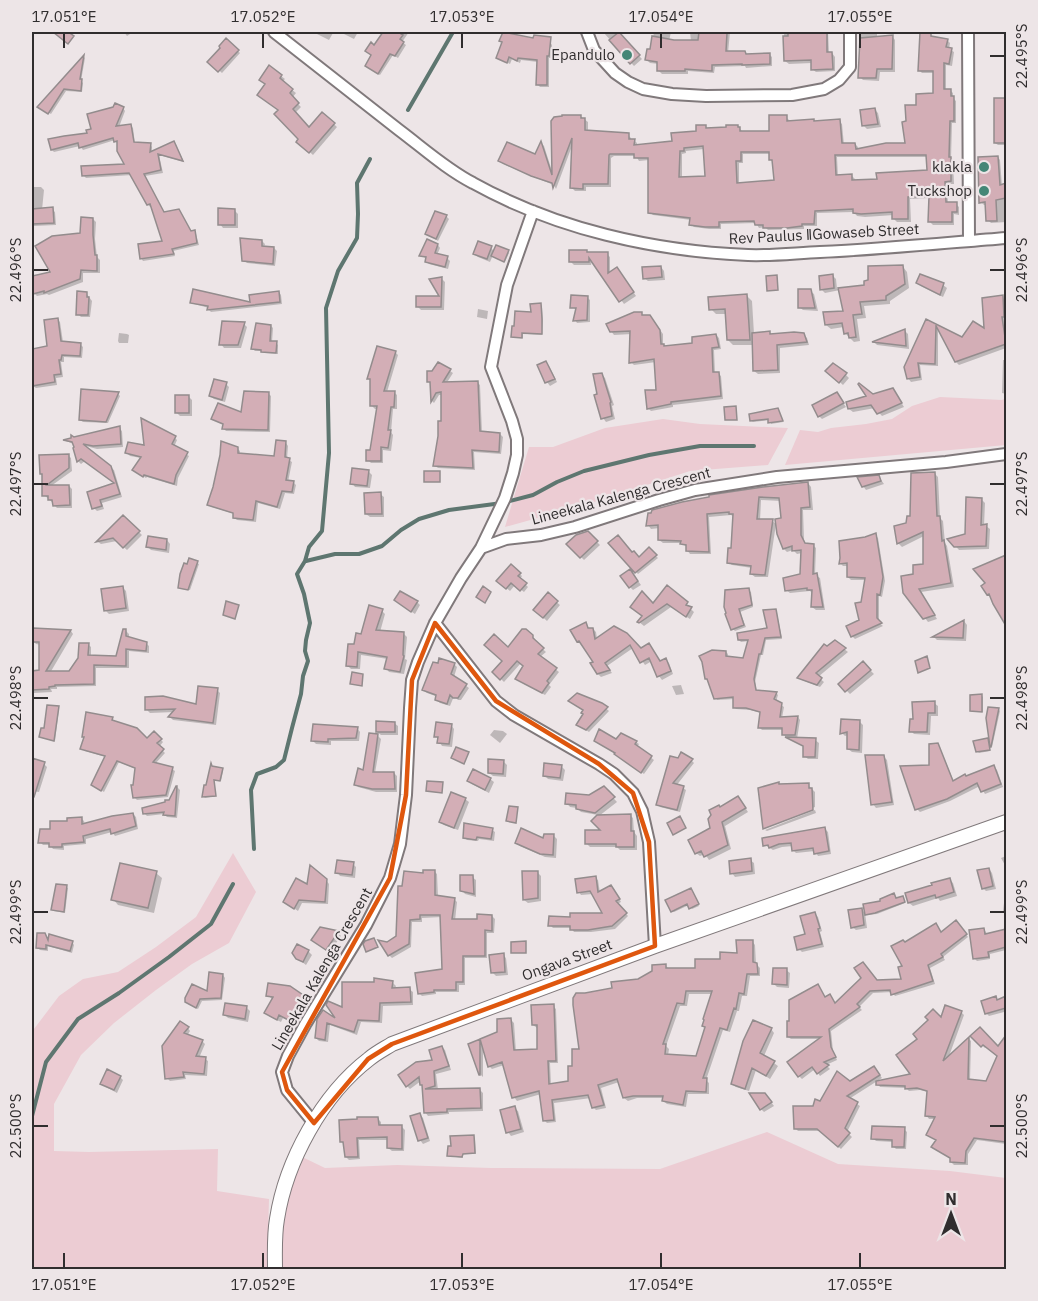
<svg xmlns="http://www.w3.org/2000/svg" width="1038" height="1301" font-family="'IBM Plex Sans',sans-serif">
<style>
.green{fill:#ecccd3}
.shadow{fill:#0003;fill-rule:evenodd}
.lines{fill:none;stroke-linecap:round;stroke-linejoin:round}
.stream{stroke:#5e7670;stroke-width:4}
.building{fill:#d3aeb6;stroke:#938c8d;stroke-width:1.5;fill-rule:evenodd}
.minor-casing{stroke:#80797b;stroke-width:14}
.tertiary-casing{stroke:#80797b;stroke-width:16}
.minor{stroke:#fff;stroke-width:10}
.tertiary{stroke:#fff;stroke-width:14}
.marked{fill:none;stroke:#df570e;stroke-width:4.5;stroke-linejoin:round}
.ticks{fill:none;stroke:#302d2e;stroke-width:2}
.poi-dot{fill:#448676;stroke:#ede5e7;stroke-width:2}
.labels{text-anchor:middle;stroke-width:4.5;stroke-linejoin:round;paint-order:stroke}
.poi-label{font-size:15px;fill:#302d2e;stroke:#ede5e7;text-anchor:end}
.street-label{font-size:15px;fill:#302d2e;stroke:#ede5e7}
.neatline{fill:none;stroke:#302d2e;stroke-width:2}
.ticks-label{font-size:15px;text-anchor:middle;fill:#302d2e}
</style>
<rect width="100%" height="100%" fill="#ede5e7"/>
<path class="green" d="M940,397L1002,400L1006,398V445L785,465L800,430L818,432L831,428L866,424L892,419L912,406Z
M663,419L700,424L788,428L768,465L690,471L588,504L505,527L529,447H553L605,428Z
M233,853L256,892L229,943L192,964L156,990L114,1023L81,1055L54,1104V1151L89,1152L218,1149L217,1191L269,1199L267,1269H32V1037L34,1029L59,996L83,979L118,972L156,947L196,917Z
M767,1132L838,1164L950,1171L1006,1178V1269L275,1270L276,1229L296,1154L325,1168L397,1165L491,1168L660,1169Z"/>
<path class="shadow" d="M124,32H133L127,36Z
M313,32H331L333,33L329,40Z
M340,32H358L354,39Z
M385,32H409L402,42L406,45L398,58L393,55L380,75L369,68L373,55L371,53Z
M603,32H617L642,59L634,66Z
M654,32H671L669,41H691L690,32H730L728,53L745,52L747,55L769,54L772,57V66L746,68L745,66L715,67L714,73L688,71V74H662L659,71V64L650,63L647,60L651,51Z
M784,32H828L829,53H832L835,57V71L816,72L812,69V63L789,64L785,61Z
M859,32H877V37L892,36L895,40V72H880L879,81L863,80L860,77L861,48L859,46Z
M930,34L934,38L947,40L950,43L949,49L954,52L952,66L946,65V90H950L953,93V98L956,101V123H952L951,159L953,161L954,184H947L948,203L956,204L959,207V215L954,214V225H933L930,222V198L910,199L911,222H897L894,219V215L865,217L857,216L854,212L817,213V226H804V229L768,230L765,227L759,228L756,223L721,224V229H709L694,227L691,224V220L653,215L650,212L649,160L639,161L636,156H614L611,158V187H586V191H575L572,188V146L556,189L554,185L536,178L503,164L500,161L535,156L542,144L544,146L553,174L580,116L588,122V132L628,135L631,138V140H634L637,143V147L673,143L697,133L705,127L708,130L739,128L742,131L770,133L786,117L789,120V122L839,121L842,124L844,145L855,144L858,147V150L907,144L908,122L917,107L934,95L935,73H922L919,70ZM704,149L707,177L682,178V154L686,153V151ZM743,154H770V159L773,162L775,181L739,184V163H743ZM837,157H928V172L879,180L855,182V179L852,176L838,177Z
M226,40L240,53L222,73L210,62Z
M550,42L552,45L551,58H549V87H540L538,85V62L521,60L520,63L512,59L510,64L497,57Z
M84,57L85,58L81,81L83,83L82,92L66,91L51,114L41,108L39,106Z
M281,76L285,79L282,82L296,93L292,98L301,107L295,113L309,129L323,114L337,127L313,155L298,141L300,139L279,111L262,98Z
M995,99H1006V145H998L995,143Z
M123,108L125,111L119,127L130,125L133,128L135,144H150L152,147V153L176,145L184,162L159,155L163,173L145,176L165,214L191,232H194L196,234L199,245L173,251L175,256L143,261L141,258L164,243L152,206L150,207L148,204L132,175L86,178L84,176L127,165L118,144L115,140L83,150L80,146L54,152L52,150L89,134Z
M875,110L878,113L881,127L867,129L864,126Z
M998,157L1000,160L1002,186L1006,185V222L991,223L988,220L987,205H984L981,202Z
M32,187H41L44,190L42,210L52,209L55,212L56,225L34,226L32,224Z
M234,210L238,214V228H223L220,224Z
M446,216L449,219L438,241L426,233Z
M93,219L96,222L95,239L97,257L100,260V273H83V282L49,295L47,294L37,296L34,293L32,278L53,273Z
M262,241L265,244L264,248H274L277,251L275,266L247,263L244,260Z
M438,245L440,248L437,255L447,258L450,261L448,269L429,264L426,261L427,259L421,255Z
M491,248L495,252H508L509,253L505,262L493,255L490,262L478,257L475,254Z
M588,253L607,254L610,257V273L620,272L636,296L624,304L592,259L591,265H574L571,262Z
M661,267L664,271L665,280L648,281L644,278Z
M903,267L907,272L909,288L890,301V304L864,306L866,318L857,319L860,341L854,342L845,333L844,327L831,329L826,325L844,312L840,290L825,293L822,290L832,275L836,279L837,289L866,287Z
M442,279L445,282L444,310H421L417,306V297L442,298L432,281Z
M917,283L943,285L947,288L943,297L921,286Z
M810,291L814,294L818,311L803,310L799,307Z
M279,292L281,295L282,304L211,312L209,310V308L194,304L191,302L251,304Z
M86,293L92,301L90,317H81L78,314Z
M747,296L752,301L754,334L769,333L772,336L804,335L807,338L809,345L780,348V373L758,374L754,371V345H733L728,340L726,314H716L711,309Z
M587,297L590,300V322L577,323L575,320L577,310L572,307Z
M1002,297L1005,300L1006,319L1004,320L1006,348L959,365L956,362L938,328V366L920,365L922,380L911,382L908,378L927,321L962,339L985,330Z
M540,305L542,306L543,321L542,335L523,334V338L514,337L513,336Z
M478,309L488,311L487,319L477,317Z
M641,314L644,316L653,320L663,334V345L665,347L694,345L716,335L719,338L721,349L714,350L715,373H718L721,376L723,399L673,405V407L651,411L648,408L657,391L656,362L634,365L631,362L632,334L614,335L611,331Z
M58,320L60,322L63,342L80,344L83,347L82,358L64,357V362H61L63,377L56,378L57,385L36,388L33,386L32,351L49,347Z
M244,324L247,327L241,348H224L221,344Z
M271,326L273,328L272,342L276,343L278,345V354L265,353L263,351H255L253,349Z
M905,331L908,334L909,349L877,345L875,343Z
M119,333L127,334L129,335L128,343H119L118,341Z
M395,352L398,355L387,392H394L397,395V409H393L391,432L393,435L391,451L383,450V463H371L368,460L372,451L378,409H375L372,406V381L369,378Z
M1003,360H1006V394L1002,393Z
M546,363L549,366L557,382L550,386L547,382L539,366Z
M450,371L453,373L446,384L477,382L480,385L482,433L500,434L503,437L501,454L474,452L475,470L438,468L435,466L443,423V395H439L434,403L432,401V384L428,381Z
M828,371L846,375L849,378L843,385Z
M601,374L605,378L614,405L612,406L615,419L606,422L603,418L598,395Z
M226,384L229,387L225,402L214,399L210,396Z
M268,393L271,396L270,432L226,431L224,429V425L213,419L242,414Z
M118,394L120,396L108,423L83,422L80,420Z
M837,394L846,407L822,419L819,416Z
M896,394L904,407L882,416L875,408L853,412L849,409L873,396Z
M188,396L192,400V416H180L177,413Z
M779,411L783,422L771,424L770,420L753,422L751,421Z
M119,428L122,431L123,447L97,449L82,445L114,470L122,497L102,503L104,509L97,511L94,508L89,493L116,484L85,461L81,464L78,461L74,448V444L66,441Z
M175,438L177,440L174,447L189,456L178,478L177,486L147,477L146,478L137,472L141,458L130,456L127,453Z
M286,443L288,446L287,459L292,462L288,482H293L296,485L294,494L285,493L280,509L258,503L256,522L237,520L234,517L235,514L212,507L209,505L237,448L240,451V454L276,458Z
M68,455L71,458L72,471L51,486H69L72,489V508H57L54,505V502H52L44,495L43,476L41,474Z
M368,471L372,475L370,488L355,487L352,483Z
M934,473L938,477L940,518L943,521L945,543L947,546L954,587L921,592L937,619L928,622L925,618L914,575L924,566V536L902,547L898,543Z
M879,477L884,484L866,490L863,486Z
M808,483L811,487L813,510H803L804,540L806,545H813L816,548L815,575L820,578L825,610H816L812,607V593L810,591L790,593L786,590L802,575V553L797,554L793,550L787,552L784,549L781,501L761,500L760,521H772L776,524L768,577H755L751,574L752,568L732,565L728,562L732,550L734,517L731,515L709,517L711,554H690L687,550V547L682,543H663L659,540L660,528L651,529L648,525Z
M380,494L384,497V517H370L366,514Z
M981,499L985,503L984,526H986L990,529L989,549L959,550L950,540L967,535Z
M123,517L142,535L127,550L117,541L101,544L98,542Z
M587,532L600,545L584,560L568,544Z
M875,535L878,538L885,581L882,597L879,596V623L883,626L855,639L852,636L861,621L867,580H851L848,577V566H843L840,563Z
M167,540L170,544L169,553L151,550L148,547Z
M610,543L632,554L639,558L649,550L658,558L638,574Z
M1006,556V617L1004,618L992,598L988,594V584L976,570Z
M197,563L199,564L190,590L181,589L180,588Z
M511,566L522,576L520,579L528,587L524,592L515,585L510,591L498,581Z
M633,574L641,585L633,590L630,587Z
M122,587L126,591L129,611L109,614L106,611Z
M667,587L694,612L690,619L671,607L644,626L639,622Z
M748,590L751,592L753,607L740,612L746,627L735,631L733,629L728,614Z
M548,595L560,605L547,621L535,610Z
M417,602L420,605L415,614L400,604Z
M775,610L777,613L782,639L766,640L763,655H761L755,682L757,692L776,693L778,695L776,702L784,707L782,718L798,717L800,720L797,739L815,740L819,743L818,759H808L804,756L805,747L785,736L783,734L784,730H762L760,728L762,713L750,710L736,709L734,707L735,699L717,700L706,678L726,652L728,654V658L745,660L749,641L741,642L739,640L769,629Z
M382,611L385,614L380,632L404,634L407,637L405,659L407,660L404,674L389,672L386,668L388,659L361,655L360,669H351L347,665L355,646Z
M964,621L967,625L966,641L937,640L934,637Z
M585,624L590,630L593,629L596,632L597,639L614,628L641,650L649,645L661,662L666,660L669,663L673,674L662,680L659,676L652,661L645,665L633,648L607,666L612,673L601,677L598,674L596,663L578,641Z
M34,630L71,631L73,634L50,673L70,672L88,644L91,647V656L117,657L126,631L129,634V638L146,643L149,646V653L129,651V668H96V686L57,687V689H51L52,692L34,693L32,690V672L41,671V645L36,644L34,642Z
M532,636L535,639V642L546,652L540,657L559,672L549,685L551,687L545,695L517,679L525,666L521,663L504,682L494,672L504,661L508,649Z
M835,642L848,652L818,677L824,682L820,687L802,680L799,677L827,648Z
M863,663L874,674L850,694L840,684Z
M454,664L457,667L454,677L469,688L461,700H458L454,696L450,706L440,703L437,700L438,697L427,693L424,690Z
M681,685L684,694L676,695L672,686Z
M217,690L220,693L216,725L173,720L170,717L175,712L150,713L147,710L197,706Z
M982,696L983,697V712H972L971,711Z
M570,702L601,704L609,711L589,732L578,725L584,714V711Z
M934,703L938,706V716H931L930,735L914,734L911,731L914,720Z
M58,708L59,709L55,741L42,738L45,730Z
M998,709L1000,711L992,747L989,744L990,751L979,753L977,751L987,740L991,744Z
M112,718L114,721V722L147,740L154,733L163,742L159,747L165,753L155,764L172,769L175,771L168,797L137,800L134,797L136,769L119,762L104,792L93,785L106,757L85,751L82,748L85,738L83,736Z
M860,722L863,725L862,753L852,752L848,749L849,735L845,736L842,733Z
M394,723L398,726V735H381L377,732Z
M451,725L454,729L452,747L442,746L436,736Z
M357,728L360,732L359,741H331V745L316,744L312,740Z
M494,730L503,731L507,734L500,743L490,735Z
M622,735L636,742L639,744L637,747L654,760L644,774L618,756L616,741Z
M378,736L381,739L375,773H394L397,776V792H376L358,787L356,784L364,771Z
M937,745L940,748L954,782L994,767L997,770L1003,787L985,794L980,786L950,801L920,812L917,809Z
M883,756L887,760L894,805L876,808L873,804Z
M671,758L692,761L694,763L676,786L683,788L686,790L680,812L660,807L658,804Z
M32,760L44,764L47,767L39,792L32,791Z
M503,761L507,765L506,777L493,776L489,773Z
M561,766L565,770L563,781L548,779L544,775Z
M222,770L223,771L221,781L214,780L216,796L205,798L204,797L207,786Z
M490,779L494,782L489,793L472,784L469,781Z
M778,784L780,786L808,785L815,792V807L765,827V829L759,789Z
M177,787L180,790L177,818L167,817L164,814L147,816L144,813L170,802Z
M604,788L617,802L599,816L630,815L633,818L634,832L637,836V850H620L617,847H590L587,844L603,832L598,815L581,812L577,808L570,807L567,803L590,797Z
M465,799L469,802L458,830L444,825L441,822Z
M741,801L748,812L725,826L731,849L709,860L705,854L700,856L696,853L711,829L720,809Z
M815,810L816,813L767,831L765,830Z
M133,814L136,817L138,829L115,836L112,832L86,839V844L64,846V850L53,849L50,845H43L40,842L51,831L81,818L84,821L85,825Z
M825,829L828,832L831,854L818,856L815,851L796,853L793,850V846L782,847L773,850L765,845Z
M492,830L495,832L494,841L479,839L478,841L467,840L464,837Z
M554,836L557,839L556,858L545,857L520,846L516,842L545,841Z
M1006,856V867L1001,858Z
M750,860L754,863L755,874L735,877L732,873Z
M353,864L356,867L355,878L340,876L337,872Z
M989,869L992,873L996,889L986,891L983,888Z
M434,871L437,874L438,897L454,899L457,902L455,921H479L492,916L495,919L494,933H487V958H465V985H459V992H436V994L422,996L419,993L444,970L442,917L422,918V922H412L411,947L392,958L389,955L387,944L397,937L424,875Z
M537,872L541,876V901L528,903L524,900Z
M156,873L162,878L154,913L118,905L113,899Z
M472,877L476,880V897L465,894L462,890Z
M595,878L598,880L600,893L614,889L621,902L617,904L628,916L615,929L591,932H574L571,928H553L550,925L571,918L605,915L593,894L581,895L579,892Z
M326,880L329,884L328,904L302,903L298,911L285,902L308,886Z
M950,880L953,883L957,896L940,901L938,898L913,906L909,903Z
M66,887L68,888L65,913L54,911L53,910Z
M692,891L699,906L692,909L689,905L674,912L672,911Z
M903,898L905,903L877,914L867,915L866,914L896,899Z
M1004,903H1006V915L1003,911Z
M861,909L865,913L867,928L856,930L852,927Z
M815,914L818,917L822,931L820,932L824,947L802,952L799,949L807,935Z
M936,925L942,933L959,925L968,937L943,957L945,960L930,968L935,984L895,996L892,992L873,993L859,1007L862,1010L831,1031L833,1051L837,1060L826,1065L830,1069L820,1076L815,1069L802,1079L799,1076L821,1039H791L788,1037L825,998L830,996L836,1005L877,981H903L905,944Z
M321,929L338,933L341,936L330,952L317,943Z
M984,930L986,932L987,935L1006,930V950L990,954V959L977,961L974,958Z
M44,935L49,942H72L74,945L72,953L48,946V951L40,950L38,948Z
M752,941L755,945L756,964L760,968V976H750L747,996H742L739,1011H737L730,1032L723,1030L706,1080L709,1083V1094H688L686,1107L667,1104L663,1101L664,1098H637L628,1101L624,1098L619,1082L601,1088L606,1108L596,1110L593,1107L591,1098L554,1103L556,1122L547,1123L544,1120L541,1094L517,1101L514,1097L504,1065L492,1069L489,1066L483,1047V1077L480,1074L470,1045L480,1041L483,1045L499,1032L511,1020L514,1023L516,1052L539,1050V1028H537L533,1025L553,1006L556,1009L558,1063H550L551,1085L570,1082L573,1067L613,989L638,981L666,966L669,969H696L722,961L738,954ZM689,994H713L704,1026L707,1029L697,1058L668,1056L669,1049L666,1046L680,1006H687Z
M308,951L312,955L306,965L297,958Z
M503,955L506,958L508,975L496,976L492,972Z
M786,970L790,973L789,988L777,987L774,984Z
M223,975L225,978L222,1000L202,1001L198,1009L189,1004L209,993Z
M393,983L396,986L395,989H409L413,992V1005L383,1006L382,1023L361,1022L357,1035L330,1025L328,1042L319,1041L316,1038L319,1020L340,1024L344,1010L375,984Z
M268,995L305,998L308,1002L294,1023L283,1018L281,1022L269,1016L266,1013L273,1000Z
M995,998L998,1001L1006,998V1014L1004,1012L989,1016L986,1013Z
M247,1008L250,1011L248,1022L228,1018L225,1015Z
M961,1012L964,1015L948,1059L969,1039L971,1041L970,1081L987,1083L998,1057L986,1047L985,1048L973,1036L998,1048L1004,1042L1006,1044V1144L977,1140L968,1154V1165H954L951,1162V1159L937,1140L936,1119H929L927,1116L928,1092L920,1090L909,1091L906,1088L880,1087L878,1084L913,1075L941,1020Z
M188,1028L190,1031L187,1036L202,1041L205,1044L199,1058L205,1059L208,1061L207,1076L185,1075L186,1079L170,1081L167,1078L163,1047Z
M771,1029L774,1033L764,1056L778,1066L770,1079L756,1070L749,1091L736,1087L732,1084Z
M442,1047L445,1050L451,1070L436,1074L438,1090H480L483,1093V1111L449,1112V1114L428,1116L425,1112L424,1087L421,1081L410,1089L407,1086L434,1061Z
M877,1071L882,1078L849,1099L860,1106L847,1132L852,1137L841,1149L821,1131H798L796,1129L814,1107L850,1083Z
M120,1077L123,1080L117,1093L106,1087L102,1084Z
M768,1098L774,1106L764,1112L761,1109Z
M514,1108L518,1111L524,1132L511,1136L508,1132Z
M419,1114L423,1118L430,1141L423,1144L420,1140Z
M378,1119L381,1122V1126L402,1127L405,1130L404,1151H392L388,1148L389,1140H359L360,1159L349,1160L346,1157L345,1145L341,1141Z
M904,1129L907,1132L906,1149H896L893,1146V1142L876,1141L873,1138Z
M473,1136L475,1138L476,1154H463V1158L449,1156Z"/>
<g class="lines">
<path class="stream" d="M408,110L453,32
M306,561L335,554H359L382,546L401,530L419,519L449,510L502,503L533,495L557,482L584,471L649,455L700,446H754
M254,849L251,790L257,774L276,767L284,760L292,728L301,694L303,676L308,661L305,651L306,640L310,623L304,594L297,574L305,561L309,547L322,531L329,453L326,308L338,271L357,238L358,214L357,183L370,159
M32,1116L46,1062L78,1019L119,993L169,957L211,924L233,884"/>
</g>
<path class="building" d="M53,32H68L74,36L68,44Z
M383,32H398L403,35L400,39L404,42L395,56L390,54L378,74L365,66L371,55L365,51L371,42L374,45Z
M503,32L533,38L534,35L551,37L549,56H547V85H536L537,60L518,58L517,61L509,57L507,63L496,58L502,42L499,41Z
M619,32L640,55L630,64L609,40Z
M699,32L727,33L726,51H745L746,54L770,53V64L742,65V64L712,65V71L685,69V71H657V62L645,60L647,49H650L652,36L674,40H698Z
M788,32H827V52H832L833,69L811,70V60L784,61L783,36H788Z
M920,32L931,33V36L948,39L946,47L952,48L949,64L944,63V89H951V96H954V121H950L949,157H951V181L945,182L946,202H957V212H952V222H928L929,196L908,197V219H892V212L861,214L853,213V209L815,211L814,224H802V226L787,228H763V225H755L754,221L719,222V227H705L689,225L690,218L648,213V158H634V154H610L609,155L608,184H583V189L570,188L572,138L553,188L552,183L531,176L498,161L507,142L535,154L541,141L552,175L551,121L554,117L562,116V115H581V118H585V130L629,133V139H635L634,145L672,141L671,133L696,131V125H706V128L726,127V125H738V127H740V131H769V115H787V121L814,119V121L840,119L842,143H855L856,149L886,143H905L902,122L906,121L905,105H916V94L933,93V71H918ZM703,146L705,176L679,177L680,151H684V148ZM741,152H769V160H772L774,180L737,183L736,161H741ZM835,155H926L927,170L876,173L877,179L852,180V174L836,175Z
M893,35L892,69H877L876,78H858L860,38Z
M226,38L239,50L218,72L207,62L220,48L219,46Z
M84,55L80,79H82L81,91L64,89L48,114L37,107Z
M269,65L282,75L280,78L293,89L290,93L299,103L293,109L309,127L322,112L335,123L309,153L296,142L298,139L274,114L278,110L257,95L265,84L259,80Z
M994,98H1006V143H994Z
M115,103L124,107L116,126L131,124L134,142L151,143L150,152L174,141L183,161L158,154L161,170L144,174L164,212L179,209L191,231L195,230L197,243L172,249L174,254L140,259L138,244L162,241L150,204L147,205L129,173L82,176L81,166L124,164L117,151V141L114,142L113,138L79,148L78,143L51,150L48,139L64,136L87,133L86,130L91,129L87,114L113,107Z
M875,108L878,124L862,126L860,110Z
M998,156L1000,185L1006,183V198L996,200L997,221H986L985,202L979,203L978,157Z
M53,207L54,223L32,224V209Z
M218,208L235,209V225H218Z
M435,211L447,215L436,239L425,234Z
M81,217L93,218V235L95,255H97V271L81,270L80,279L44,293V291L33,294L32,276L50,272L35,246L52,236L80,233Z
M240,238L262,240V246L274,247L273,264L242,261Z
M427,239L438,244L435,253L448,256L445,267L425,262L426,257L419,256Z
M478,241L492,246L487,259L473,254Z
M496,245L509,250L504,262L491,256Z
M569,250H587V252H608V273L617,267L634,292L619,302L589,258V262H569Z
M903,265L905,284L886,296V300L860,302L862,314L853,315L856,337L849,338L848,333L844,334L842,323L825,325L823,312L843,311L838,288L864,285V281L868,280V266Z
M661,266L662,277L643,279L642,267Z
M833,274L834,288L820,290L819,276Z
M920,274L944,283L940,295L916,283Z
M777,275L778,290L767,291L766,276Z
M442,277L441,307H416V296H439L429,279Z
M193,289L250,302L249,295L279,291L280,302L207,310L208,306L190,303Z
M798,289H811L815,308H798Z
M77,291L87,292V297H89L88,315H76Z
M747,294L750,340H727L725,309L709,310L708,297Z
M571,295L588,296L587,320L573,321L576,308H570Z
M1003,295L1004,317H1002L1006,344L955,362L936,326L935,364L918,363L920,377L907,379L904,367L926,319L962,337L973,321L984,328L982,298Z
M541,303L542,319V334L522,333V338L511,337L512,326H514L515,311L531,312L530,304Z
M634,312H642V315H650L660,330L661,344H664V346L692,343V337L716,334L719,347L712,348L713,372H719L721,396L671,402V404L647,409L645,390H656L654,359L629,363L630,331L610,332L606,324Z
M58,318L61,341L81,343L80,356L62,355L61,360H59L61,374L54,375L55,382L32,386V349L47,346L44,320Z
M222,321L245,322L238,345H219Z
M256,323L271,325L270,341H277L276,353L261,352V350L251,349Z
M905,329L906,346L872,342Z
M770,331V334L794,332L804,333L807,342L777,345L778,370L753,371L752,333Z
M377,346L396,351L384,391H395L394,407H391L388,430H391L388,448L381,447V461H366V450H370L377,406H370V379H367Z
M546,361L555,379L545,383L537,365Z
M438,362L451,369L443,382L478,381L480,431L500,433L499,452L472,450L473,468L433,466L438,436V421H441V392L436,393L431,402L430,382H427V371H432Z
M833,363L847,373L839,383L825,371Z
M602,373L611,402L610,403L612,416L601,419L594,395L597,394L593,374Z
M214,379L227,382L222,400L209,396Z
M859,383L873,394L893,388L902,403L877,414L871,405L848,409L846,402L866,396L858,384Z
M81,389L119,392L106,422L79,420Z
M244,391L269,392L268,430L222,429L223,424L211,419L218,403L241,412Z
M837,392L844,403L818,417L812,405Z
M175,395H189V413H175Z
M736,406L737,420H725L724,407Z
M778,408L783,421L768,423V419L750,421L749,414Z
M141,418L176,436L172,444L188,452L176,475L174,484L144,475L143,477L132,470L141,457L125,453L128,442L144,445Z
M120,426L121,444L93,446L83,444L111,466L120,494L100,500L102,506L92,509L87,492L114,483L81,459L77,462L73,448L74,447L72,442L63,440L71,438V435L74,437Z
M276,440L286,441L285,457L290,458L286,480L294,481L292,492L282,491L277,507L256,501L253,520L233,518V513L207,505L213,487L220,455L221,441L238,447V453L274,456Z
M69,454V468L47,485H69L70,505L53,506L52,500H48V496H42V474H40L39,455Z
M352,468L369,470L367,486L350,484Z
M424,471H440V482H424Z
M935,472L937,516H940L942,541L944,540L951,583L919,589L935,615L923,619L903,593L901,576L913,574V565L923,564V532L897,544L894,526L906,523L907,516H910L911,473Z
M879,475L881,481L862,487L857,477Z
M808,482L810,507L801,508V535L805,543L814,544L813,574L817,573L823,607H811L812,590H807V588L785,591L783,578L800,574L801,550L792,551V546L783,549L777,534L775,519L781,518L779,498L759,497L757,519H773L765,575L750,574L751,566L727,563L728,548H731L733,514H729V512L707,514L709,552L686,551V545L680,544L681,541L658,540V525L646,526L648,513H651L652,510L682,502L709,497V495L763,487Z
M381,492L382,514H365L364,493Z
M966,497L982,498L981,525L987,524L986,546L954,547L947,539L965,534Z
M123,515L140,531L123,548L113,538L96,542Z
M588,531L598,541L580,558L566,544L576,535Z
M876,533L883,577L880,595L877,594V618L882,623L851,637L846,626L859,620L855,603L861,602L865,578L847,577V563L839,564L840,558L839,541L865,537Z
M618,535L632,552L634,551L639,557L649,547L657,555L635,573L608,543Z
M148,536L167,539L166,550L146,547Z
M1006,555V626L993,604L989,594L987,595L981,586L985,583L973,569Z
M189,558L198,561L188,590L178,588L180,574L184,563L187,564Z
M511,564L521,573L518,576L527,583L520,591L511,583L506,589L496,581Z
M630,569L638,581L629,588L620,576Z
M667,585L688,602L686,605L692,607L686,617L667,604L639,623L637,622L642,616L630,607L642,591L653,603Z
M123,586L126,608L104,611L101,589Z
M483,586L491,592L485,603L476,597Z
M749,588L752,605L739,609L744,625L731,630L725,614L726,613L724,607L725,590Z
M400,591L418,601L411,612L394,600Z
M548,592L558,601L543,618L533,610Z
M226,601L239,605L235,619L223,615Z
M369,605L383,609L376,630L404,632L403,655L404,656L400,672L384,669L387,657L358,652L357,667L346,666L348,644H354L356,633L361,634Z
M776,609L781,637L765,638L761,654H759L754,679L756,690L777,692L774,699L782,703L780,717L798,716L795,735H782V728H758L760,712L746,708H733V697L714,699L707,679H705L702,662L699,656L712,650L726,651V656L743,658L748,640H738L737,633L767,628L763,610Z
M964,620L963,638L932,637Z
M586,622L588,628H593L595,639L614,626L627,633L641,648L649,643L660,661L666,658L671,671L657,677L649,658L640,663L630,645L605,663L610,670L597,674L590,663L593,662L579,641L577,642L570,630Z
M33,628L71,630L46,671H69L78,658L79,643H89L88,655L116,656L123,629H126V636L147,642L146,651L126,649V666L94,665V684L55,685V686L49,687V689L32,690V671L39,670V642H32Z
M522,629H526L533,635V638L544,648L538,654L557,668L547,681L549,683L542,693L515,679L523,666L517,661L500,680L492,672L502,661L484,645L494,634L508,647Z
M835,640L846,648L816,673L822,678L817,685L797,678L824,644L827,646Z
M927,656L930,668L918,673L915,661Z
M439,658L455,663L451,674L467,684L458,698H453L450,695L447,704L435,700L436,695L422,690L433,662L438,663Z
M863,661L871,670L845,692L838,684Z
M352,672L363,674L362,686L350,684Z
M198,686L218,688L213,723L168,717L175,709L145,710V697L163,696L196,704Z
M577,693L602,703L608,707L586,730L576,725L583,714L581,713L583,710L568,701Z
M982,694V712L970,711V695Z
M935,701V713H928L927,732H909L910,719H913L912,702Z
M47,705L59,706L54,741L39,737L41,728H44Z
M988,707L999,708L991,747H990L986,718Z
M86,712L113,717L112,720L137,728L147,738L154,731L162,739L157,743L164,749L153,762L173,767L166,795L133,798L131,785H133L135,768L117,761L101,791L91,785L105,756L80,749L84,737H82Z
M841,719L860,720L859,750L847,749V732L840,734Z
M376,721L395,722V732H376Z
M436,722L452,724L449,744L437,743L438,737H434Z
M313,724L358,727L356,738L328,739V742L311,741Z
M599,729L616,739L621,733L637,741L635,744L652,756L641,773L614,754L615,753L594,741Z
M369,733L378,734L373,772H394L395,789H372L354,785L358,768L363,770Z
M785,737L816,738L815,757H803V746Z
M988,738L990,750L976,752L973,741Z
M938,743L953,781L965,774L966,776L994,765L1001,784L981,792L977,783L947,799L915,810L900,766L929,765V744Z
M456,747L469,752L464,764L451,758Z
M681,752L693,759L673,783L684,786L677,810L656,805L670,756L678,758Z
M865,755H884L892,802L871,805Z
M32,758L45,762L34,797H32Z
M488,759L504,760L503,774L488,773Z
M211,763L212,766L223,768L220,781L214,780L216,796L202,797L204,785H206Z
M544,763L562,765L560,778L543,776Z
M473,769L491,778L485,790L467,781Z
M427,781L443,782L442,793L426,791Z
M779,782V784L809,783V788H812L813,810L763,829L758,788Z
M176,786H177L175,816L163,815L164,812L143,814L142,808L165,802V800H169Z
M604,786L615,797L595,813L576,809V805L565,804L566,793L589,795Z
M451,792L466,798L454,828L439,822Z
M738,796L746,808L722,822L728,845L704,857L701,851L695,854L688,840L710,828L708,819L711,815L709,810L719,805L720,807Z
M509,806L518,807L516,823L506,821Z
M133,813L136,826L111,834L110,829L83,836L84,842L62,844V847H49V843H38L40,829H50V821H67V818L82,817V824L112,816Z
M631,814V831H634V847H616V844H585V830H600L591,821L597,815Z
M680,816L686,828L673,835L667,823Z
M464,823L493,828L491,839L477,837L476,840L463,838Z
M825,827L829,851L814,854L813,848L792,851L791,843L779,844L769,848L768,845L763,846L762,838Z
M521,828L543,838L544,834H554L553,855L540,854L515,843Z
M751,858L752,871L730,874L729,861Z
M337,860L354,862L352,875L335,873Z
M120,863L157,871L148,908L111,900Z
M310,865L327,879L325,902L299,900L294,909L283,902L296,878L307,884Z
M989,868L993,886L982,889L977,870Z
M423,870H435V895L455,898L452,919H477V914L492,915V931L485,930V956H463V982H456V990H434V992L418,994L415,973L442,969L440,915H420V919L410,920L409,944L388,956L378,940L387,942L396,936L398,886H402L404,871L423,873Z
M522,871H538V898L523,900Z
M460,875H473L474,894L460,891Z
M596,876L598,892L611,885L620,899L616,901L627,913L612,926L588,930H570V926H548L549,916L570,917V913H602L590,891L577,893L575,879Z
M950,878L954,892L936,898L935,895L908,903L905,893L932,885L931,883Z
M56,884L67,885L64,912L51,910Z
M691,888L699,904L689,909L687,904L671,912L665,900Z
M894,893L896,898L903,896L905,902L875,913L865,915L863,904L880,901V899Z
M862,908L864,925L851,928L848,910Z
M815,912L820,928L818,929L822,944L797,950L794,937L805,934L800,916Z
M956,920L967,934L941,954L943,957L928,965L933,981L891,995L890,990L870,991L857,1004L860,1007L829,1029L831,1047L836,1057L824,1062L829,1065L817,1074L812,1067L798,1077L787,1062L821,1037H787V1021H789V1000L818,984L825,997L830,994L835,1003L861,978L854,968L863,962L877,980L901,979L898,967L902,966L891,946L903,940L905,942L936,923L941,932Z
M320,927L339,931L326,950L311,940Z
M984,928L985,934L1006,929V947L988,952L989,957L973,959L969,930Z
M37,933H45L48,940L49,934L73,941L70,951L46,945V949L36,948Z
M374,938L378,947L366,952L363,944L365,941Z
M736,940H753V962L757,963L758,974H747L744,994L739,993L736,1009L734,1008L727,1030L720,1028L703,1078H707L706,1092L686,1091L683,1105L662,1101L663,1096H633L623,1098L617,1079L598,1085L604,1105L592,1108L588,1095L552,1100L554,1120L543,1121L539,1091L512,1098L502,1062L488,1067L480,1039L497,1032V1019L511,1018L514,1050L537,1049V1025H532L531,1005L554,1004L556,1061H548L549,1084L568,1081V1066H572V1049H579L573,1005V998L576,993H585L612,988L611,982L638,979L652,971V965L666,964V968H695V959H720V952L737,953ZM686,991H712L703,1019L704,1020L702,1026L705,1027L696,1056L665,1054L666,1044H663L677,1003L684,1004Z
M526,941V953H511V942Z
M297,944L309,950L303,962L296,959L292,953Z
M504,953L505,972L491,973L489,955Z
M773,968H787V985L772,984Z
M209,972L223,974L221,998L200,999L196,1008L185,1002V998L192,984L207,991Z
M374,978L393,981L392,988L410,987L411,1002L380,1003L379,1021L358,1020L354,1032L327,1023L325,1040L315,1038L317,1019L323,1010L335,1018L326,1005L328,1001L342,1007V982H374Z
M268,983L290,986L306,997L290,1021L279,1015L277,1020L264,1013L273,997L266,996Z
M996,996L997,1000L1006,996V1008L985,1014L981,1001Z
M225,1003L247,1006L245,1019L223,1015Z
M945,1005L962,1011L943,1061L969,1037L968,1079L986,1081L997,1056L983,1045L981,1047L970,1036L980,1027L998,1046L1006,1035L1005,1125H1006V1142L974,1138L966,1151L965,1163L950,1162V1158L931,1147L936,1140L926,1135L935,1117L925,1116L927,1091L917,1088L905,1089V1086L876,1085V1081L910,1074L896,1055L917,1039L913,1034L928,1020L925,1017L933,1009L941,1017Z
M753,1020L772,1028L760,1053L775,1061L766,1076L752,1068L745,1089L731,1084L743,1041Z
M180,1021L189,1027L184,1033L203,1040L196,1056L206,1057L204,1074L183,1072L184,1077L165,1079L162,1046Z
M480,1039V1075H479L468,1044Z
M442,1046L449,1066L434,1071L435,1086L425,1089L480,1088L481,1108L447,1109V1112L424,1113L422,1085H420L419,1077L406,1087L398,1075L416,1062L432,1060L429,1050Z
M874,1066L880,1075L847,1096L858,1102L845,1128L850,1133L838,1147L817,1129H794L793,1106H813L815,1099L820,1101L837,1071L850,1081Z
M107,1069L121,1076L114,1090L100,1084Z
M749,1093H765L772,1102L760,1110Z
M515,1106L521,1129L506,1133L500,1110Z
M420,1113L428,1138L418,1141L410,1116Z
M357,1117H378L379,1125H402V1149L387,1148V1137L357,1138L358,1157H345L343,1142H340L339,1120L357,1119Z
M872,1126L905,1127L904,1147H892V1140L871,1139Z
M474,1135L475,1153L463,1154L462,1157L447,1156L448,1146H451L450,1136Z"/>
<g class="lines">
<g class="minor-casing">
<path id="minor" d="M274,32C315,64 357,97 399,130C423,148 446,169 473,183C556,229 653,251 748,255C772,256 796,253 820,252C882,249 944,243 1006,238
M587,32L594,50L615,73L628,82L643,89L672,94L706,96L792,95L824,89L839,80L850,67V32
M968,32L969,241
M481,548L505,498L513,473L517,455V439L512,421L491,367L507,285L533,211
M435,623L496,701L514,715L599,764L614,774L633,793L642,811L649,842L655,946
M314,1123L287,1090L282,1072L288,1056L306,1023L366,925L390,878L400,844L406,795L410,708L412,680L418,662L435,623L461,578L481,548L506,539L541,535L575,527L659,500L695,490L777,477L946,462L1006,454"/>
</g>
<g class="tertiary-casing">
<path id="tertiary" d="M275,1270C275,1253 274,1236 277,1219C286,1161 322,1095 369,1059C376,1053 384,1049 392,1044L655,946L1006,822"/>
</g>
<use href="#minor" class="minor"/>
<use href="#tertiary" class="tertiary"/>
</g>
<path class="marked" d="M435,623L496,701L599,764L633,793L649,842L655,946L392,1044L368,1059L314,1123L287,1090L282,1072L390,878L406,795L412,680Z"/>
<path class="ticks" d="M64,33V48M263,33V48M462,33V48M661,33V48M860,33V48M990,56H1005M33,270H48M990,270H1005M33,484H48M990,484H1005M33,698H48M990,698H1005M33,912H48M990,912H1005M33,1126H48M990,1126H1005M64,1253V1268M263,1253V1268M462,1253V1268M661,1253V1268M860,1253V1268"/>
<g class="poi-dot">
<circle cx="627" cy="55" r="6"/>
<circle cx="984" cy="167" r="6"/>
<circle cx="984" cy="191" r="6"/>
</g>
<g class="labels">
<g class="poi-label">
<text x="615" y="60">Epandulo</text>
<text x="972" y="172">klakla</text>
<text x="972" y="196">Tuckshop</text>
</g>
<g class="street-label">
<text transform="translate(824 234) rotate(-3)" y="5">Rev Paulus ǁGowaseb Street</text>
<text transform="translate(621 496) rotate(-15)" y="5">Lineekala Kalenga Crescent</text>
<text transform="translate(567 960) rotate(-20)" y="5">Ongava Street</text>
<text transform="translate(322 969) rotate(-60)" y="5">Lineekala Kalenga Crescent</text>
</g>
</g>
<rect width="1038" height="1301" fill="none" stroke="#ede5e7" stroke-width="66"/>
<g transform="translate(951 1214)" stroke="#ede5e7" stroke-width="4.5" paint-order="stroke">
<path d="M0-4.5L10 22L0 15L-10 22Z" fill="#302d2e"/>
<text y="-9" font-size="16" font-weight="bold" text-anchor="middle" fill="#302d2e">N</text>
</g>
<rect x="33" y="33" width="972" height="1235" class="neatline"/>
<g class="ticks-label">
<text x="64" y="22">17.051°E</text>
<text x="263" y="22">17.052°E</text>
<text x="462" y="22">17.053°E</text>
<text x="661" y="22">17.054°E</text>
<text x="860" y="22">17.055°E</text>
<text transform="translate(1022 56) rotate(-90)" y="5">22.495°S</text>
<text transform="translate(16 270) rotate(-90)" y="5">22.496°S</text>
<text transform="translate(1022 270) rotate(-90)" y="5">22.496°S</text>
<text transform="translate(16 484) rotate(-90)" y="5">22.497°S</text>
<text transform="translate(1022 484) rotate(-90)" y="5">22.497°S</text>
<text transform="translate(16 698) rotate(-90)" y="5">22.498°S</text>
<text transform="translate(1022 698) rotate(-90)" y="5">22.498°S</text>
<text transform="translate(16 912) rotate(-90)" y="5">22.499°S</text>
<text transform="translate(1022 912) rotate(-90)" y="5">22.499°S</text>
<text transform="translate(16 1126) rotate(-90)" y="5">22.500°S</text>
<text transform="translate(1022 1126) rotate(-90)" y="5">22.500°S</text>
<text x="64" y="1290">17.051°E</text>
<text x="263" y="1290">17.052°E</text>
<text x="462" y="1290">17.053°E</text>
<text x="661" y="1290">17.054°E</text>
<text x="860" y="1290">17.055°E</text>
</g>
</svg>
